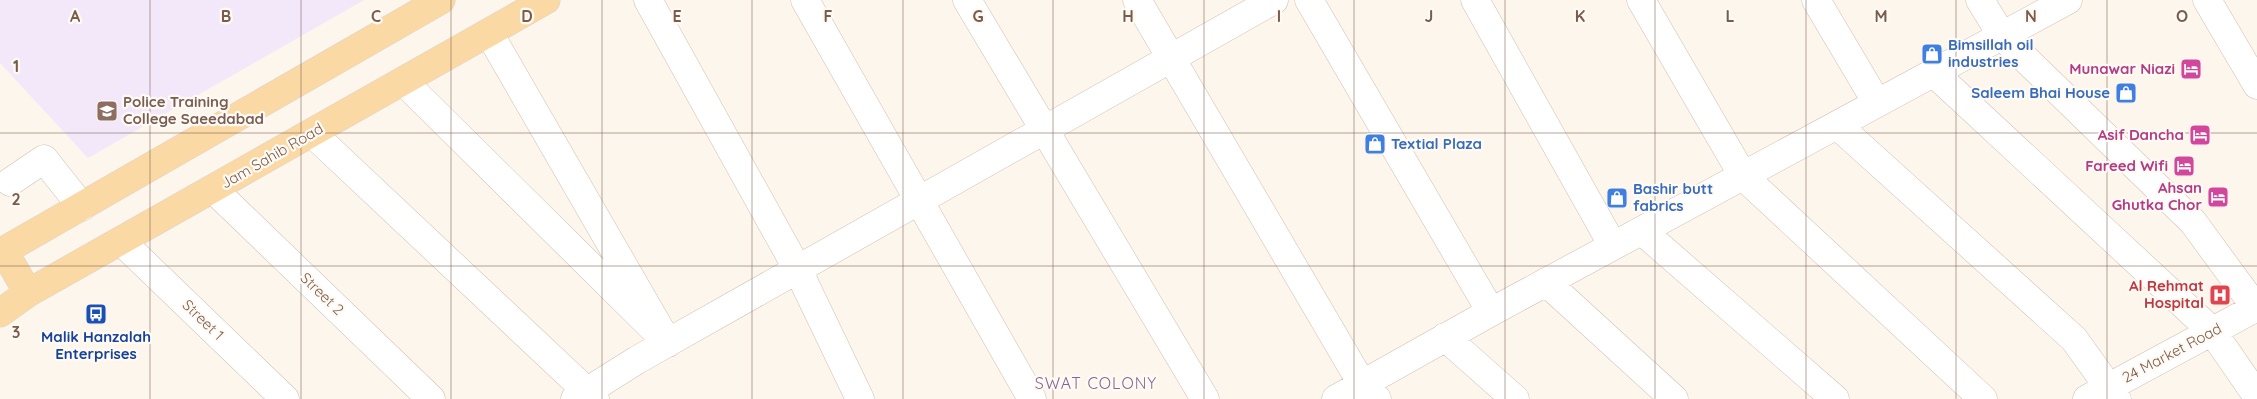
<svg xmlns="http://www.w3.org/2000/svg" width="2257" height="399" font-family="Quicksand,sans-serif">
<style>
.education{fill:#f3e8fa}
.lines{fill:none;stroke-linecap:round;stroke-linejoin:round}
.minor-casing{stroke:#d1beb0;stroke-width:29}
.major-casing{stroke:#dad1cd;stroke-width:29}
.minor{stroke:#fff;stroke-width:28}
.major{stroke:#fbd9a5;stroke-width:28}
.grid{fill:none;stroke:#7a5c4d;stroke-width:1;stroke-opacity:0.55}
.labels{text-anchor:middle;stroke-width:4.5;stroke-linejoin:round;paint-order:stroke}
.shop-label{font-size:15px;font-weight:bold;fill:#366cbe;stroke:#fffaf3;text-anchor:start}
.hotel-label{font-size:15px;font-weight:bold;fill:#b23c85;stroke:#fffaf3;text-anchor:end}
.education-label{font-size:15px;font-weight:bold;fill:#785e54;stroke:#fffaf3;text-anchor:start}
.street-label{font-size:15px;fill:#7a5c4d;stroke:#fffaf3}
.health-label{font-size:15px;font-weight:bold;fill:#be3a42;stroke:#fffaf3;text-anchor:end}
.transit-label{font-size:15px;font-weight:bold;fill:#164399;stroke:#fffaf3}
.neighbourhood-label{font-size:16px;letter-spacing:1px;fill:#846695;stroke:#fffaf3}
.grid-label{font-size:16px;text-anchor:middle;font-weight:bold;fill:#7a5c4d;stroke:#fffaf3;stroke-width:4.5;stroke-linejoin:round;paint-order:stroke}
</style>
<rect width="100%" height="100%" fill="#fdf6ec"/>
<path class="education" d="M0,0H364L88,158L0,63Z"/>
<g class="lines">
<g class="minor-casing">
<path id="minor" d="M648,0L798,270L860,399
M805,0L1032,399
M967,0L1205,399
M1137,0L1362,384L1377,399
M1309,0L1491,312
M1475,0L1613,246
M1641,0L1743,176L1983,399
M1816,0L1877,103
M1980,0L2002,36L2193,222L2256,308
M2207,0L2257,85
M1934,73L2212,331L2257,396
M403,81L668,343L489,33
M1837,125L2074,339L2117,399
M312,133L595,399
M10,182L44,159L82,207
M213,189L431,399
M1642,231L1835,399
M122,242L285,399
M1546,282L1674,399
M1445,337L1515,399
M575,399L637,360L1274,0
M1336,399L1491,312L2068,0
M2087,399L2257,307"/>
</g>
<g class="major-casing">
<path id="major" d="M4,251L28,293
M0,253L441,0
M0,313L28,293L546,0"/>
</g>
<use href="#minor" class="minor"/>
<use href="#major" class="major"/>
</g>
<path class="grid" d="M150,0V399M301,0V399M451,0V399M602,0V399M752,0V399M903,0V399M1053,0V399M1204,0V399M1354,0V399M1505,0V399M1655,0V399M1806,0V399M1956,0V399M2107,0V399M0,133H2257M0,266H2257"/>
<defs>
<g id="shop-square" transform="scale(1.125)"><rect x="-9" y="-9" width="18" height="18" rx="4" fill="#3f7fe0" stroke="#fffaf3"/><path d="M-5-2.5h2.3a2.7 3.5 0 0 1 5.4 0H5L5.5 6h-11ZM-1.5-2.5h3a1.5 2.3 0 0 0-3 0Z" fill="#fff"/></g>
<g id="hotel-square" transform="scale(1.125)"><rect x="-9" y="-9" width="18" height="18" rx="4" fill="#d1479c" stroke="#fffaf3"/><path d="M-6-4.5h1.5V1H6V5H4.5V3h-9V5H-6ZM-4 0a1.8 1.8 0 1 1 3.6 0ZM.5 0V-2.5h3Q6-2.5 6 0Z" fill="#fff"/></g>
<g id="university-square" transform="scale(1.125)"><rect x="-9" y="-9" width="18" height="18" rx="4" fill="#8d6e63" stroke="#fffaf3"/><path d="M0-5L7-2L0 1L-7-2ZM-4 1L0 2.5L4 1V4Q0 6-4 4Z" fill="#fff"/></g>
<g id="hospital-square" transform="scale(1.125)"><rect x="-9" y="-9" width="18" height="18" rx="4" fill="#e0444e" stroke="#fffaf3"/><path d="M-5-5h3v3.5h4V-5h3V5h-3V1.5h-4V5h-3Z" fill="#fff"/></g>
<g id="bus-square" transform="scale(1.125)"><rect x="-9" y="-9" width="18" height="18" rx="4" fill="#1a4fb4" stroke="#fffaf3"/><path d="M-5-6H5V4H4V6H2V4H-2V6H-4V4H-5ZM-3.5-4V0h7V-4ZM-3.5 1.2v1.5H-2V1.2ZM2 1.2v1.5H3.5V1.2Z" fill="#fff"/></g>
</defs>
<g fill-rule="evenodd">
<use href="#shop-square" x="1932" y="54"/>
<use href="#hotel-square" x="2191" y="69"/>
<use href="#shop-square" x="2126" y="93"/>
<use href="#university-square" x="107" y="111"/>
<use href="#hotel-square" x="2200" y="135"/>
<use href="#shop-square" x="1375" y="144"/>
<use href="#hotel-square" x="2184" y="166"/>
<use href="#hotel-square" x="2218" y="197"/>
<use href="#shop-square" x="1617" y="198"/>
<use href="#hospital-square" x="2220" y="295"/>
<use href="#bus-square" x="96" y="314"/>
</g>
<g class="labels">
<g class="shop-label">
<text x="1948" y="50">Bimsillah oil<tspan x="1948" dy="17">industries</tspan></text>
<text x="2110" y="98" text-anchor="end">Saleem Bhai House</text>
<text x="1391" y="149">Textial Plaza</text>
<text x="1633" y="194">Bashir butt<tspan x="1633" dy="17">fabrics</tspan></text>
</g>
<g class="hotel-label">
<text x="2175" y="74">Munawar Niazi</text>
<text x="2184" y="140">Asif Dancha</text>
<text x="2168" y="171">Fareed Wifi</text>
<text x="2202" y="193">Ahsan<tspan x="2202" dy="17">Ghutka Chor</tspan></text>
</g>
<g class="education-label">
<text x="123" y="107">Police Training<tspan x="123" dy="17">College Saeedabad</tspan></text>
</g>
<g class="street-label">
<text transform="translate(272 156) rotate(-30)" y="5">Jam Sahib Road</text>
<text transform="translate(322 294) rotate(44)" y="5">Street 2</text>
<text transform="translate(203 320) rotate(44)" y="5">Street 1</text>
<text transform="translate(2172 353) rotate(-28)" y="5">24 Market Road</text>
</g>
<g class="health-label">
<text x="2204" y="291">Al Rehmat<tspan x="2204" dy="17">Hospital</tspan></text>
</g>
<g class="transit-label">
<text x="96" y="342">Malik Hanzalah<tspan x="96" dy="17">Enterprises</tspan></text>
</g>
<g class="neighbourhood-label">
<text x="1096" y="389">SWAT COLONY</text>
</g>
</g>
<g class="grid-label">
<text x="75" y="22">A</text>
<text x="226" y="22">B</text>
<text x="376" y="22">C</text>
<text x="527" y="22">D</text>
<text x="677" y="22">E</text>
<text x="828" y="22">F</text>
<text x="978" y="22">G</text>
<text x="1128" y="22">H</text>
<text x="1279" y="22">I</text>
<text x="1429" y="22">J</text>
<text x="1580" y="22">K</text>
<text x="1730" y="22">L</text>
<text x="1881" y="22">M</text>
<text x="2031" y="22">N</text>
<text x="2182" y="22">O</text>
<text x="16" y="72">1</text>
<text x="16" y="205">2</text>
<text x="16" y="338">3</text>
</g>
</svg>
